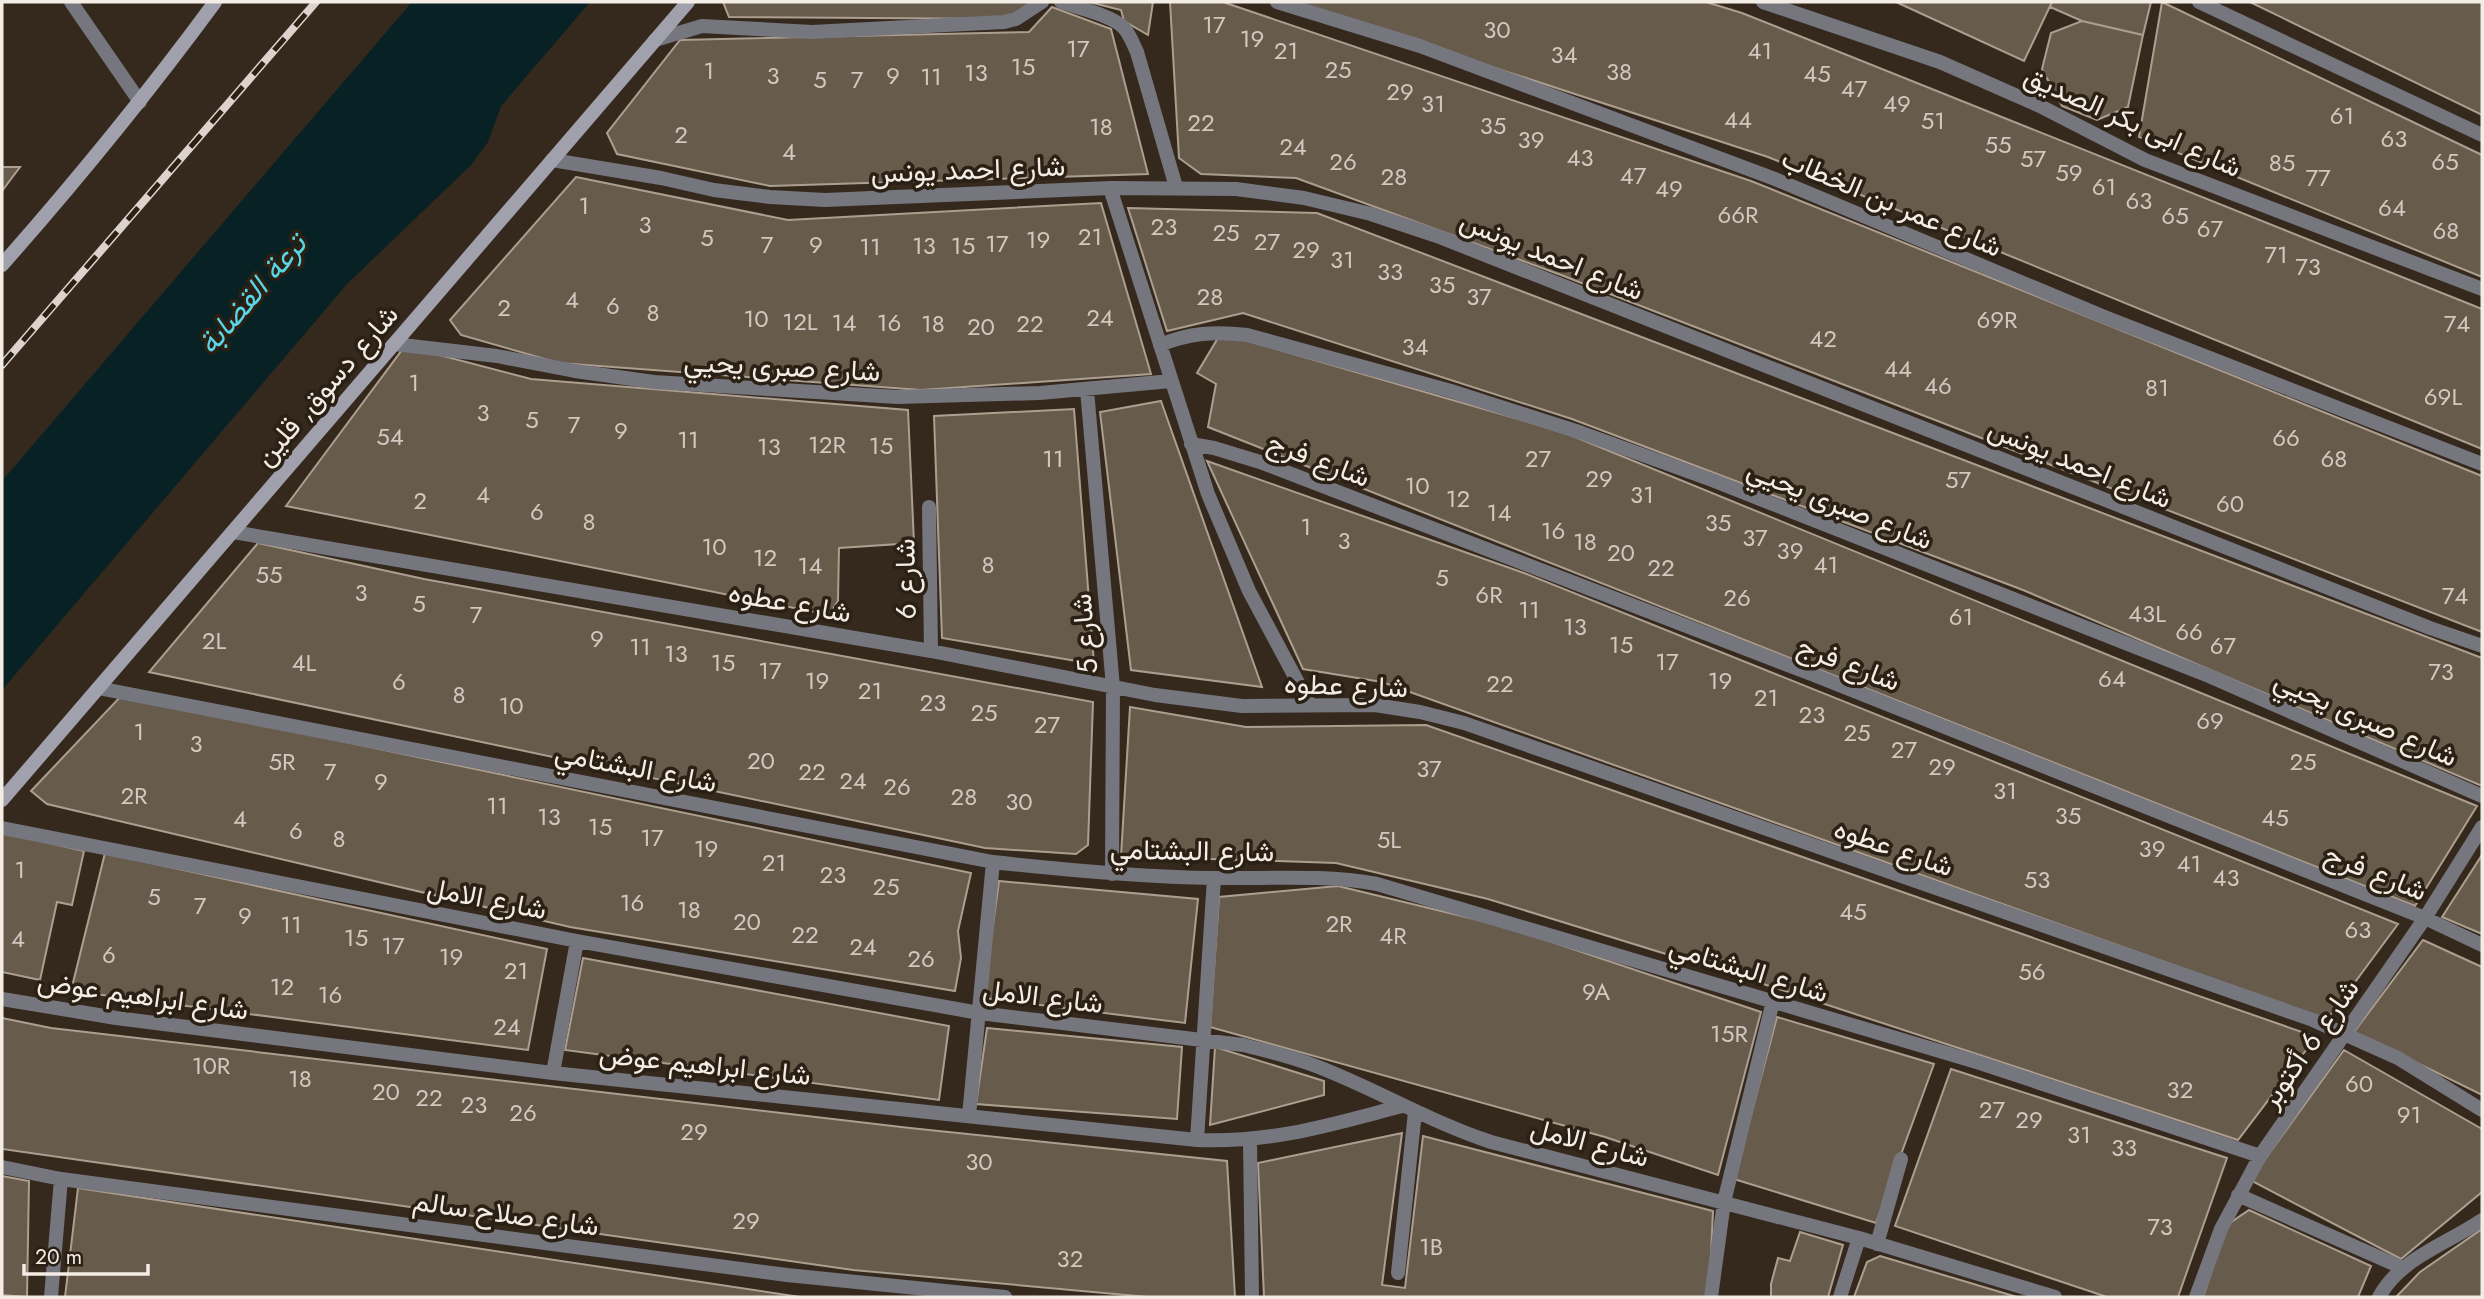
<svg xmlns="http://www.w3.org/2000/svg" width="2484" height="1299" font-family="Jost,Vazirmatn,sans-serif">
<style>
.water{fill:#072125}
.building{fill:#675b4c;stroke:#ac9f8f;stroke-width:2}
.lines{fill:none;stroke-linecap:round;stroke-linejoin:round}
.lane{stroke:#76767f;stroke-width:14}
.street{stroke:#76767f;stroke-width:14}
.secondary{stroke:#a1a1ae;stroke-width:14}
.rail-casing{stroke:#dcd4cc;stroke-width:8}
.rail{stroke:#2a2013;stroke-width:5;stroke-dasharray:16;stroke-linecap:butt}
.labels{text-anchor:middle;stroke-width:7;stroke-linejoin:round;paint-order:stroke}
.number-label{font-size:24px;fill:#d1c8bf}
.street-label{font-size:28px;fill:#f4ede5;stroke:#2a2013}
.water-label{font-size:30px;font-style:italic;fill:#5ad5e8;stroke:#2a2013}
</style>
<rect width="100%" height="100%" fill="#34291c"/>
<path class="water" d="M412,2H590L501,106L488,142L471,165L347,284L2,690V481Z"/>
<path class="building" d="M723,2H1037L1015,19L729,17Z
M1089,2H1153L1148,35L1124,21L1121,10Z
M1170,2H1223L1751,181L2482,476V632L1561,275L1296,178L1201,174L1179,158Z
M1293,2H1706L1742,13L2482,309V449L1768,157Z
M1896,2H2052L2024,61Z
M2052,2H2151L2143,35L2082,21L2050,7Z
M2162,2L2482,155V277L2139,137Z
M2250,2H2482V115Z
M1052,7L1111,29L1148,174L770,186L617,154L607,133L680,40L1029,32Z
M2082,21L2143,35L2128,107L2097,120L2062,106L2042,69L2051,33Z
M2,167H20L2,191Z
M576,177L788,220L1101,203L1151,374L921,390L559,363L461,335L450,320Z
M1128,208L1317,213L2482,658V786L2023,590L1572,419L1243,313L1167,331Z
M1221,333L1563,432L2477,806L2415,906L1208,427L1216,384L1197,373Z
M405,346L531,379L908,410L914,543L839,548L838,601L829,615L286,506Z
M1161,401L1262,687L1131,670L1100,412Z
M1074,409L1094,664L942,638L934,416Z
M1207,461L1524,573L2398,924L2327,1020L1382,682L1303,669Z
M258,543L424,579L1093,702L1088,845L1076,854L985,848L149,672Z
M122,695L971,873L958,931L961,958L955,991L570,927L47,804L31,791Z
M1130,707L1246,727L1426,725L2316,1037L2238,1140L1776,988L1488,899L1336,863L1121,856Z
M2,832L84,851L72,905L57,902L40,980L2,972Z
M105,853L547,949L528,1050L71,991Z
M2482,855V934L2442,917Z
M999,881L1198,899L1185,1023L983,998Z
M1338,886L1507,927L1761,1012L1718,1175L1605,1137L1210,1027L1219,897Z
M2423,940L2482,967V1095L2354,1032Z
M583,958L949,1026L939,1100L565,1050Z
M1777,1017L1934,1064L1876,1223L1734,1179Z
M2,1018L51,1028L910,1128L1227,1161L1235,1297H1148L853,1270L2,1149Z
M987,1028L1182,1047L1177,1119L976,1104Z
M1215,1047L1324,1081V1095L1210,1125Z
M2344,1050L2482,1129V1192L2401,1259L2250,1180Z
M1951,1069L2227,1158L2178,1297H2107L1895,1226Z
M1402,1133L1382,1285L1405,1288L1423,1136L1713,1211L1709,1297H1264L1258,1163Z
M2,1176L29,1181L27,1297L2,1295Z
M78,1188L800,1297H65Z
M2249,1210L2371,1266L2358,1297H2203L2227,1225Z
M2482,1229V1297H2396L2420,1272Z
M1800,1232L1843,1245L1828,1297H1771V1284L1778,1258L1790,1261Z
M1880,1256L2017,1297H1854L1867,1262Z"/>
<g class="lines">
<path class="lane" d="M71,2L140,102"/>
<path class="street" d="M1061,2C1078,8 1111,15 1123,27C1130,34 1133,44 1137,52L1176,187
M1277,2L1420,46L1775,179L2102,316L2482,464
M1763,2L1940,62L2040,106L2145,160L2482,289
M2199,2L2482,135
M655,40L702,26L812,32L1004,22L1016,19L1042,2
M552,160L661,178L714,190L770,197L825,200L1110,188L1236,189L1304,198L1371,214L1437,236L2430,628L2482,646
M1110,188L1208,494L1249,591L1310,705
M394,344L497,356L575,371L654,382L898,397L1040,393L1171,381
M1160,345C1189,333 1215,331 1247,335L1451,391L1582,433L1712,480L2209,676L2482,796
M1087,390L1113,687L1112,874
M1191,444L1214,448L1260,462L1814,675L2425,918L2482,945
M929,507L931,651
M233,532L931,651L1155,695L1242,706L1375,705L1420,712L1464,723L2313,1020L2398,1058L2482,1110
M98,688L993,862C1066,870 1139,877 1212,878C1268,879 1322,874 1377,884L1980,1063L2260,1156
M2,828L577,941L979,1013L1243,1045C1268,1051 1292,1057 1316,1066C1376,1089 1430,1122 1491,1142L1859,1238L2055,1297
M2,999L116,1018L553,1073L1197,1140C1273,1143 1329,1125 1402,1106
M553,1073L577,941
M969,1116L993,862
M1197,1140L1214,878
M1250,1140L1252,1297
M2,1167L61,1179L787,1275L1005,1297
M2238,1195L2403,1268
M1877,1244L1901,1159
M1398,1273L1415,1112
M51,1297L61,1179
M1711,1297L1724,1202L1773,1001
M1840,1297L1859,1238
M2196,1297L2221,1229L2260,1156L2425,918L2482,827
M2379,1297C2400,1258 2447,1244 2482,1220"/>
<path class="secondary" d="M2,265C77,180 148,93 215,2
M2,800L688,2"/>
<g class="rail-casing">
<path id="rail" d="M2,365L316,2"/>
</g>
<use href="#rail" class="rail"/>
</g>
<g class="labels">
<g class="number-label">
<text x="1214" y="33">17</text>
<text x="1497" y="38">30</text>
<text x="1252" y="47">19</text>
<text x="1078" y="57">17</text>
<text x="1286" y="59">21</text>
<text x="1760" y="59">41</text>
<text x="1564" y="63">34</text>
<text x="1023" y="75">15</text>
<text x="1338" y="78">25</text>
<text x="709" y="79">1</text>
<text x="1619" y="80">38</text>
<text x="976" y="81">13</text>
<text x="1817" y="82">45</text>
<text x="773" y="84">3</text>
<text x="893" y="84">9</text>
<text x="931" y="85">11</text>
<text x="820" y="88">5</text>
<text x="857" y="88">7</text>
<text x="1854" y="97">47</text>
<text x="1400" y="100">29</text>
<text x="1433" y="112">31</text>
<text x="1897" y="112">49</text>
<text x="2342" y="124">61</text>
<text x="1738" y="128">44</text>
<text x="1933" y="129">51</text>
<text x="1201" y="131">22</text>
<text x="1493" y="134">35</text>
<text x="1101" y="135">18</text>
<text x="681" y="143">2</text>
<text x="2394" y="147">63</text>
<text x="1531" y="148">39</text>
<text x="1998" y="153">55</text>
<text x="1293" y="155">24</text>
<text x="789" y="160">4</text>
<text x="1580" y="166">43</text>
<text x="2033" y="167">57</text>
<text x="1343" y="170">26</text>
<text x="2445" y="170">65</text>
<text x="2282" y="171">85</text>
<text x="2069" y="181">59</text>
<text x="1633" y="184">47</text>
<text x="1394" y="185">28</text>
<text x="2318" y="186">77</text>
<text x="2104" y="195">61</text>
<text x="1669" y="197">49</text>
<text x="2139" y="209">63</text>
<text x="584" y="214">1</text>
<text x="2392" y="216">64</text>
<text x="1738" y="223">66R</text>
<text x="2175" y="224">65</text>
<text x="645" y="233">3</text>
<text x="1164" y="235">23</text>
<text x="2210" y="237">67</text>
<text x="2446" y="239">68</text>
<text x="1226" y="241">25</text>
<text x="1090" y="245">21</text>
<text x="707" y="246">5</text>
<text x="1038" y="248">19</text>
<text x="1267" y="250">27</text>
<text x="997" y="252">17</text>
<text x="767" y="253">7</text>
<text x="816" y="253">9</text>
<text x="924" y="254">13</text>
<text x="963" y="254">15</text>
<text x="870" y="255">11</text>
<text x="1306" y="258">29</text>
<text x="2276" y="263">71</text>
<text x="1342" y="268">31</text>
<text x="2308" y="275">73</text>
<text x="1390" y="280">33</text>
<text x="1442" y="293">35</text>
<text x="1210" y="305">28</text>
<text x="1479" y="305">37</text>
<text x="572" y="308">4</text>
<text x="613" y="314">6</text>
<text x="504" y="316">2</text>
<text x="653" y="321">8</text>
<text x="1100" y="326">24</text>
<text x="756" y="327">10</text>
<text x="1997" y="328">69R</text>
<text x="800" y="330">12L</text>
<text x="844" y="331">14</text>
<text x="889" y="331">16</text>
<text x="933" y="332">18</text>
<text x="1030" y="332">22</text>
<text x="2457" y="332">74</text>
<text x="981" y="335">20</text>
<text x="1823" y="347">42</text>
<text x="1415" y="355">34</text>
<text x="1898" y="377">44</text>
<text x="414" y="391">1</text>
<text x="1938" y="394">46</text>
<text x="2157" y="396">81</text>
<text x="2443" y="405">69L</text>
<text x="483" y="421">3</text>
<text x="532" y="428">5</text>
<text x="574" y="433">7</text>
<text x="621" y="439">9</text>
<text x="390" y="445">54</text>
<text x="2286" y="446">66</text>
<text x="688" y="448">11</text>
<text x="827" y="453">12R</text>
<text x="881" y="454">15</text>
<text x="769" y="455">13</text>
<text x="1053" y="467">11</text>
<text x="1538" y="467">27</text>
<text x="2334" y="467">68</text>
<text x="1599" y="487">29</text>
<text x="1958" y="488">57</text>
<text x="1417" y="494">10</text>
<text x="483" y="503">4</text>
<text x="1642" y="503">31</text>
<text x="1458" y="507">12</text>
<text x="420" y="509">2</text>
<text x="2230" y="512">60</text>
<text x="537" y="520">6</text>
<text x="1499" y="521">14</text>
<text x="589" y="530">8</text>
<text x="1718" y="531">35</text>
<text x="1306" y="535">1</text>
<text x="1553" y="539">16</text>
<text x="1755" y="546">37</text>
<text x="1344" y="549">3</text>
<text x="1585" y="550">18</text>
<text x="714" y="555">10</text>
<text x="1790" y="559">39</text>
<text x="1621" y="561">20</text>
<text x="765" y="566">12</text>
<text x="988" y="573">8</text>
<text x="1826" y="573">41</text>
<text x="810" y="574">14</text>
<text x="1661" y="576">22</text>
<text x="269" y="583">55</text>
<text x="1442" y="586">5</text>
<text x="361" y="601">3</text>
<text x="1489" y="603">6R</text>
<text x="2455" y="604">74</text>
<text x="1737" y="606">26</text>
<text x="419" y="612">5</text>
<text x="1529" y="618">11</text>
<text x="2147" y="622">43L</text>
<text x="476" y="623">7</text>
<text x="1961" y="625">61</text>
<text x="1575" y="635">13</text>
<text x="2189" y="640">66</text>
<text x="597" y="647">9</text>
<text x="214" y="649">2L</text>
<text x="1621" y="653">15</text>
<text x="2223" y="654">67</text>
<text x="640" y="655">11</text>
<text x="676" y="662">13</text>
<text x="1667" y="670">17</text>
<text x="304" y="671">4L</text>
<text x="723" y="671">15</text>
<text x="770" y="679">17</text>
<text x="2441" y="680">73</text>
<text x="2112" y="687">64</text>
<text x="817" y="689">19</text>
<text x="1720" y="689">19</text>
<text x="399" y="690">6</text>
<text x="1500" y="692">22</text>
<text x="870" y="699">21</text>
<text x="459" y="703">8</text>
<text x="1766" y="706">21</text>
<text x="933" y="711">23</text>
<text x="511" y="714">10</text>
<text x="984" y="721">25</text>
<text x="1812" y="723">23</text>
<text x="2210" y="729">69</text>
<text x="1047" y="733">27</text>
<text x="139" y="740">1</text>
<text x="1857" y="741">25</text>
<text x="196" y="752">3</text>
<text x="1904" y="758">27</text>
<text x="761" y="769">20</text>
<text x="282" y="770">5R</text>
<text x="2303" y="770">25</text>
<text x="1942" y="775">29</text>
<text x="1429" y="777">37</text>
<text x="330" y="780">7</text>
<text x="812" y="780">22</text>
<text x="853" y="789">24</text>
<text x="381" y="790">9</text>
<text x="897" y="795">26</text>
<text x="2005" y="799">31</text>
<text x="134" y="804">2R</text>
<text x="964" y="805">28</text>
<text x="1019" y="810">30</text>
<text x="497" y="814">11</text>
<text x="2068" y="824">35</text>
<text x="549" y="825">13</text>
<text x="2275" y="826">45</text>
<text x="240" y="827">4</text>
<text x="600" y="835">15</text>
<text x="296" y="839">6</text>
<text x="652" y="846">17</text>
<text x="339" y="847">8</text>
<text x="1389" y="848">5L</text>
<text x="706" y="857">19</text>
<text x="2152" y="857">39</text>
<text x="774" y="871">21</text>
<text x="2189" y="872">41</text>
<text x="20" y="878">1</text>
<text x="833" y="883">23</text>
<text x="2226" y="886">43</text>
<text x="2037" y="888">53</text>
<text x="886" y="895">25</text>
<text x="154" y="905">5</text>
<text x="632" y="911">16</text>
<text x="200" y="914">7</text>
<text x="689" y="918">18</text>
<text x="1853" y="920">45</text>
<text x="245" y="924">9</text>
<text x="747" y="930">20</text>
<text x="1339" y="932">2R</text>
<text x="291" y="933">11</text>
<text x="2358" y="938">63</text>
<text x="805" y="943">22</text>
<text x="1393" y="944">4R</text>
<text x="356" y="946">15</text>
<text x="18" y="947">4</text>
<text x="393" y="954">17</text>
<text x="863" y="955">24</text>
<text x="109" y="963">6</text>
<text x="451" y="965">19</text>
<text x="921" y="967">26</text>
<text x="516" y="979">21</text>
<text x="2032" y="980">56</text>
<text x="282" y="995">12</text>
<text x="1596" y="1000">9A</text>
<text x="330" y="1003">16</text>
<text x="507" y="1035">24</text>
<text x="1729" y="1042">15R</text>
<text x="211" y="1074">10R</text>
<text x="300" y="1087">18</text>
<text x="2359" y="1092">60</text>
<text x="2180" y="1098">32</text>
<text x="386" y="1100">20</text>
<text x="429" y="1106">22</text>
<text x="474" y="1113">23</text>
<text x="1992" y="1118">27</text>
<text x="523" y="1121">26</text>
<text x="2409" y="1123">91</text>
<text x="2029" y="1128">29</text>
<text x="694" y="1140">29</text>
<text x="2079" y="1143">31</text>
<text x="2124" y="1156">33</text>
<text x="979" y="1170">30</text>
<text x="746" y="1229">29</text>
<text x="2160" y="1235">73</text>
<text x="1431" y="1255">1B</text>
<text x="1070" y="1267">32</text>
</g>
<g class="street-label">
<text transform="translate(2133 121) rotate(24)" y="10">شارع ابى بكر الصديق</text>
<text transform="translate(968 169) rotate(-2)" y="10">شارع احمد يونس</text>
<text transform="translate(1892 202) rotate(23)" y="10">شارع عمر بن الخطاب</text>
<text transform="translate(1552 255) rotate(22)" y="10">شارع احمد يونس</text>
<text transform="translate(782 366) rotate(3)" y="10">شارع صبرى يحيي</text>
<text transform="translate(326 385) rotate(-49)" y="10">شارع دسوق, قلين</text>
<text transform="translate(1319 459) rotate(21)" y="10">شارع فرج</text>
<text transform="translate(2080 463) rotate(22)" y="10">شارع احمد يونس</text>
<text transform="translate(1840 504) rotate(22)" y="10">شارع صبرى يحيي</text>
<text transform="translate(905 579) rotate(-91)" y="10">شارع 6</text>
<text transform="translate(790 602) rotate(10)" y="10">شارع عطوه</text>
<text transform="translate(1084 634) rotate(-95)" y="10">شارع 5</text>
<text transform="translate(1849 663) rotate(21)" y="10">شارع فرج</text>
<text transform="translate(1346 685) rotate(2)" y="10">شارع عطوه</text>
<text transform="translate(2366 718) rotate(24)" y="10">شارع صبرى يحيي</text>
<text transform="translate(636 767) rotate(11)" y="10">شارع البشتامي</text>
<text transform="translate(1894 847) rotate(19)" y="10">شارع عطوه</text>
<text transform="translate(1192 850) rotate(1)" y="10">شارع البشتامي</text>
<text transform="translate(2376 872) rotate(22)" y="10">شارع فرج</text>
<text transform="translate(487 898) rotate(11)" y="10">شارع الامل</text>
<text transform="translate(1749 969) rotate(17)" y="10">شارع البشتامي</text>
<text transform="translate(143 995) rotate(8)" y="10">شارع ابراهيم عوض</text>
<text transform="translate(1043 996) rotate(7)" y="10">شارع الامل</text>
<text transform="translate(2309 1043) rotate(-55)" y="10">شارع 6 أكتوبر</text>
<text transform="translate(705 1064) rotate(6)" y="10">شارع ابراهيم عوض</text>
<text transform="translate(1590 1142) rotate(15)" y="10">شارع الامل</text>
<text transform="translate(506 1213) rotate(8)" y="10">شارع صلاح سالم</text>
</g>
<g class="water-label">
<text transform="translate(252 294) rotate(-49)" y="10">ترعة القضابة</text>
</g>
</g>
<rect width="2484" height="1299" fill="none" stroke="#f4ede5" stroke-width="7"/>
<path d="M24 1264v10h124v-10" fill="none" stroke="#f4ede5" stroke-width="3.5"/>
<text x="35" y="1264" font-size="21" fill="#f4ede5" stroke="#2a2013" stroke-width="5" paint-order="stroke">20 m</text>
</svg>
